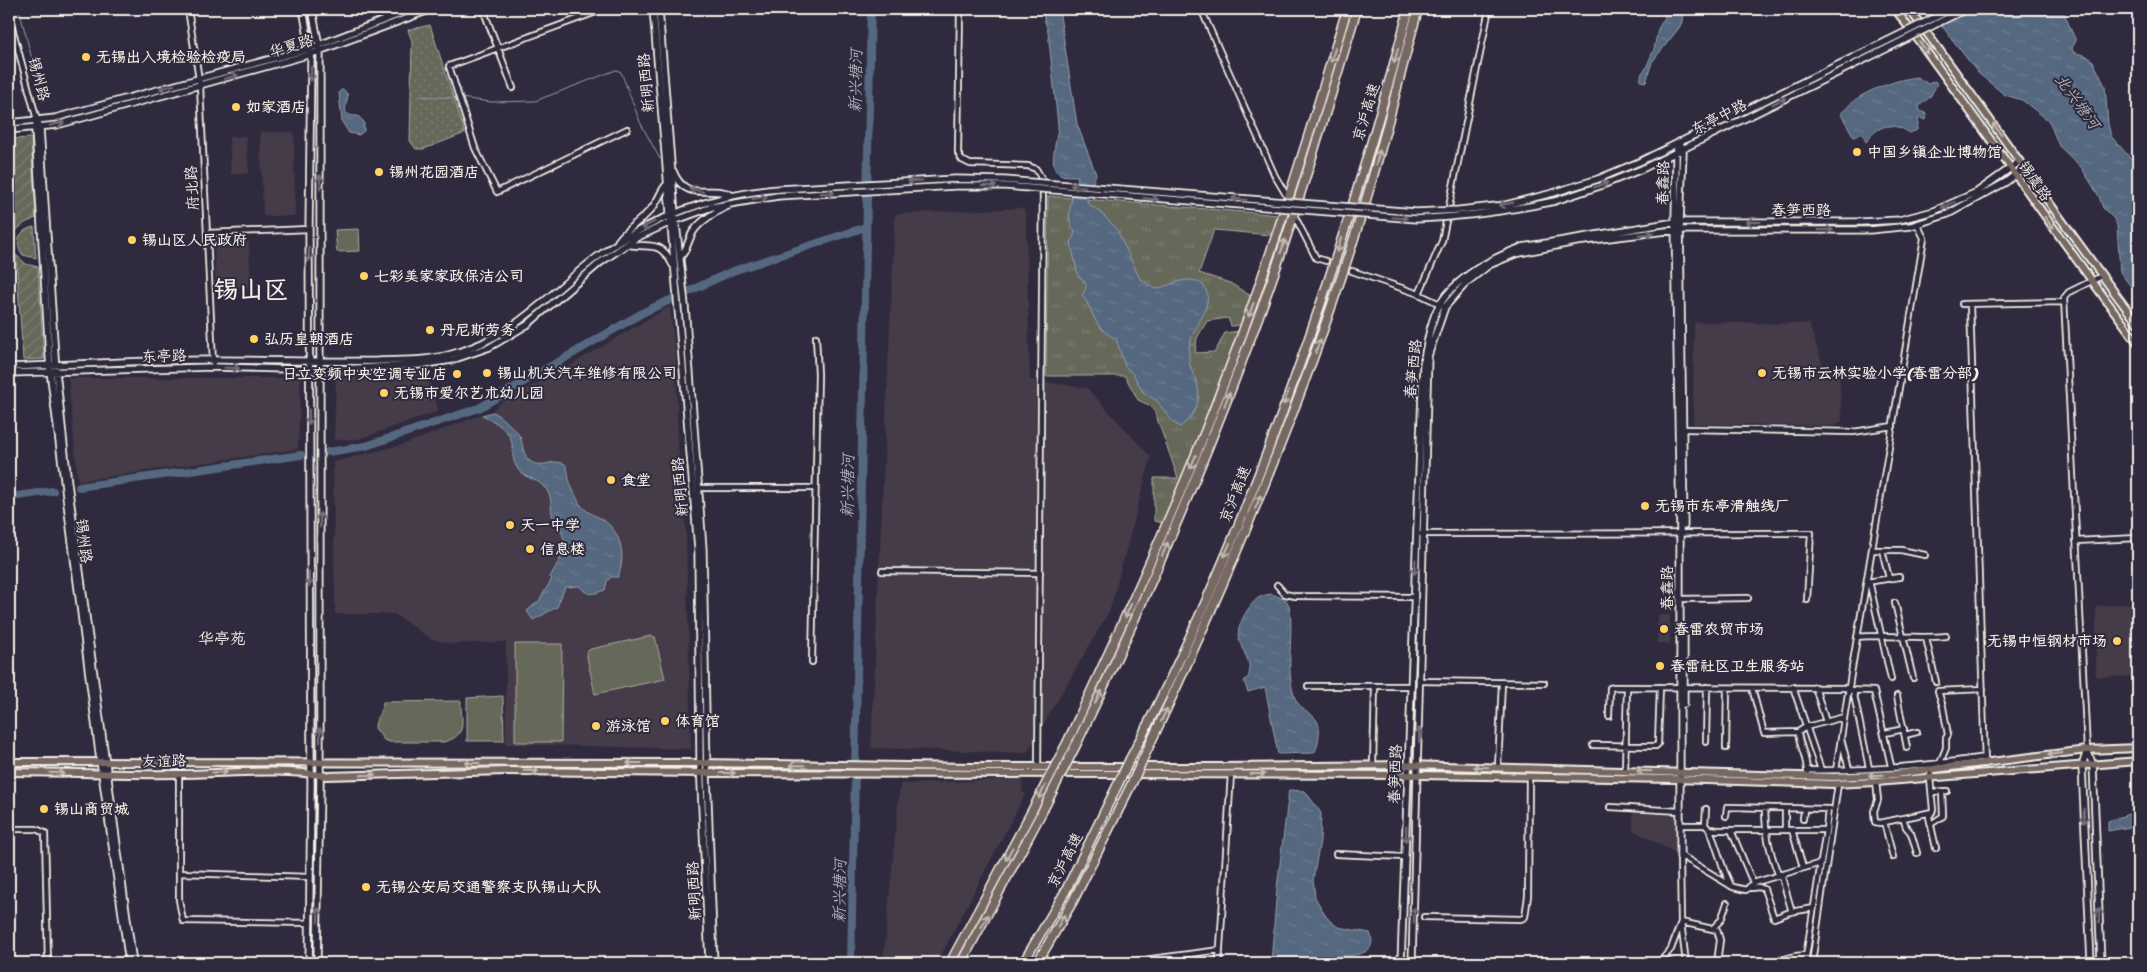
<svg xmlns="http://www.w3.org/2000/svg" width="2147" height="972" font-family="Sriracha,'LXGW WenKai TC',sans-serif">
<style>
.built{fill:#443b48}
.grass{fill:url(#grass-dots);stroke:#adaca1}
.park{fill:url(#park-tufts);stroke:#adaca1}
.garden{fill:url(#garden-furrows);stroke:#adaca1}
.pitch{fill:#66685a;stroke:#adaca1}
.water{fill:url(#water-ripples);stroke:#949faa}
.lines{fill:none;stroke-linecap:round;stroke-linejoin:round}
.stream{stroke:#949faa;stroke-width:1}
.river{stroke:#546880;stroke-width:8}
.street-tunnel{stroke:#4d4857;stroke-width:4.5;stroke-dasharray:4.5 2;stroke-linecap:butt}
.street-casing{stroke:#f4f1e8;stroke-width:8}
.secondary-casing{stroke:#f4f1e8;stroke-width:9}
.primary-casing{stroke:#f4f1e8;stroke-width:10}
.highway-casing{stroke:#f4f1e8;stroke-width:11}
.street{stroke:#2f2a3d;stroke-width:4.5}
.secondary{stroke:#2f2a3d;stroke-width:5.5}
.primary{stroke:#776864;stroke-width:6}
.highway{stroke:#776864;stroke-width:8}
.secondary-bridge-casing{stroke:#f4f1e8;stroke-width:9;stroke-linecap:butt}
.highway-bridge-casing{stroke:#f4f1e8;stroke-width:11;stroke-linecap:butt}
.secondary-bridge{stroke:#2f2a3d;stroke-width:5.5}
.highway-bridge{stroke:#776864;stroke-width:8}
.oneway{stroke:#c2bab3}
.oneway2{stroke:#747079}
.poi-dot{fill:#ffd166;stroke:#2f2a3d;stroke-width:2}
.labels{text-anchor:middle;stroke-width:4;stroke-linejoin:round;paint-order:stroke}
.street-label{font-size:15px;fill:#f4f1e8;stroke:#2f2a3d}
.poi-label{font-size:15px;font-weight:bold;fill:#f4f1e8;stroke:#2f2a3d;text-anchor:start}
.water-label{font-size:16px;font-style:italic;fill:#acb3b9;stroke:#2f2a3d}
.neighbourhood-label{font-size:16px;fill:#f4f1e8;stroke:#2f2a3d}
.town-label{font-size:25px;font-weight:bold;fill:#f4f1e8;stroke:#2f2a3d}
</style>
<defs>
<pattern id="grass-dots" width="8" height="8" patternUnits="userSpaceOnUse" patternTransform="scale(1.25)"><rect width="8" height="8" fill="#66685a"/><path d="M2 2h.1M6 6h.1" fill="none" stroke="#7c7e72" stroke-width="1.8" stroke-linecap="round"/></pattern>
<pattern id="park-tufts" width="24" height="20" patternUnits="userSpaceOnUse" patternTransform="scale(1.25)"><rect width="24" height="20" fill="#66685a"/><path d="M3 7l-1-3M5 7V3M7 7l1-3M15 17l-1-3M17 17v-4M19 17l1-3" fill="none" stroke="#7c7e72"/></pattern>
<pattern id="garden-furrows" width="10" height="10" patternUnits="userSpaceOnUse" patternTransform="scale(1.25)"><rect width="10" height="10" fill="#66685a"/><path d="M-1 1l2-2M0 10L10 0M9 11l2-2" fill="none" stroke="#7c7e72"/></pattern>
<pattern id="water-ripples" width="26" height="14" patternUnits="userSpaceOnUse" patternTransform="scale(1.25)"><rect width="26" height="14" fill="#546880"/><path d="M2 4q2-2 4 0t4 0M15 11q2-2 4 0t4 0" fill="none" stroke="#6d7e92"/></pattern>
</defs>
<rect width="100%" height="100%" fill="#2f2a3d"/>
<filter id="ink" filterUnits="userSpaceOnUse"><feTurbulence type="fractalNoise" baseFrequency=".02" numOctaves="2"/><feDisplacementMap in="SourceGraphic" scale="10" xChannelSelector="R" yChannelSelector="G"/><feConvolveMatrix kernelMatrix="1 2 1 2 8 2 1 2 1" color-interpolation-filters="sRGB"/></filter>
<g filter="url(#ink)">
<path class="built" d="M260,132H294L295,216H263Z
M246,136L249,173L231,174L229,137Z
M1023,208L1026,215L1030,380L1087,388L1151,457L1110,610L1027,753L871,748L895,214Z
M214,242H249L251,288L216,290Z
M670,306L676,360L678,445L686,530L691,749L506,744V642L451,644L431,639L394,614H335L333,462L405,444L493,410L505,398L547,379Z
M1694,322L1809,324L1825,371L1839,375L1842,421L1834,426L1693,424Z
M425,371L439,411L359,439L334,440L336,374Z
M68,378H301L298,449L78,481Z
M2138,603V676L2096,677V606Z
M1658,615H1670V644L1657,643Z
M1023,779L1022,792L1026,793L937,963H883L900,784Z
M1633,813L1676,815V853L1633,830Z"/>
<path class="grass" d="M430,25L465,133L424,149H416L410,141L412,41L408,30Z
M34,227L36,258L23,255C14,243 18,230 34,227Z"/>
<path class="park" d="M1048,196L1280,215L1274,233L1270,235L1214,230L1199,273L1230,283L1251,296L1242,325L1231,326L1228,318L1207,321L1197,338L1195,353L1215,352L1225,333L1239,331L1164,523L1154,521V478H1178L1153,407L1138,400L1125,376H1046Z"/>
<path class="garden" d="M31,138L36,218L25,223L14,232L10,139Z
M16,255L26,264L38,267L44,359L23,360Z"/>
<path class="pitch" d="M359,229L360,251L337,252L335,230Z
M651,636L655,637L665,679L595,694L586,652L591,649Z
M515,644H562L561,742H515Z
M503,696L504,741H467V698Z
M461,701C460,719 470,735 444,742H390L384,740L375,728C375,717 383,712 383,702Z"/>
<path class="water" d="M1041,9H1059L1077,124L1096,174L1087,199L1088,204L1099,211L1116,228L1140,279L1155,289C1166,287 1178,280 1189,280C1194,280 1200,282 1203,285C1217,302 1194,326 1190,343C1189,347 1189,353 1189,358C1189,367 1193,372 1196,380C1203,399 1195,416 1180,427L1173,422L1157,401L1143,392L1133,374L1125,366L1116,339C1091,326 1097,315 1082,295C1088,287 1087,281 1078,276L1071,243L1075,232C1063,217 1074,194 1078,176C1073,176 1066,176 1061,175C1046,169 1058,138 1058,125L1048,31Z
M1661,9H1683L1682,22L1679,28L1652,62L1646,82L1640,81L1642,73L1646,68L1654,49L1658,29L1665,17Z
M1929,9H2062L2076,41L2072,48L2073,52L2087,56L2093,61L2105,86L2108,124L2111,136L2138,167V296L2120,272L2117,225L2114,219L2103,208L2099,196L2081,167L2059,146L2049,121L2022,100L2005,95L1978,73Z
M1917,77L1928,84L1935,81L1937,84L1930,97L1919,106L1920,111L1927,114L1925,120L1919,117L1917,130L1910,133C1899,126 1886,122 1875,132C1871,135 1870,139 1866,142L1862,133L1854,137L1840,113C1847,110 1849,104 1855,100C1870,89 1899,79 1917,77Z
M341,90H344L348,95C346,108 340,116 358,116L364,122V131L359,135L349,133L342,122L339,93Z
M494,412C502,419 515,427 520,437C524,446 522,455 531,462C541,469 554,458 565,464C568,469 568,474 569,479C571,487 576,497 580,504C586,512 594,515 602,519C622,532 626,556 618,577H611L607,581L605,590C592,594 589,597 579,586L565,587L557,607L533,620L527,611L539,601L552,579L550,577C558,562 570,548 561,531C558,525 553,521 552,514C550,502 553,496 543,486C535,477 522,479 516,466C512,459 513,451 512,444C510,430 494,421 482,415Z
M1272,594L1286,600L1289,605C1295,635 1284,668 1295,698C1302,715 1322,712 1319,735C1318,742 1318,747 1314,753L1278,754L1265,687L1248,692L1244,681L1249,676C1252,661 1243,653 1239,640C1235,628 1248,606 1257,599C1262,595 1266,595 1272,594Z
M1289,790L1305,791L1321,813L1320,841L1313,880L1315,897L1325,915L1331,922L1338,927L1370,933C1380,958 1347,955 1333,957C1326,957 1321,961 1314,963C1301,966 1285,963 1271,963L1277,888Z
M2138,811V831L2130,827L2108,831V821Z"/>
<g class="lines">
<path class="stream" d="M19,9L43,101
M419,96L456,98
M460,98L491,102L535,101L616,70L621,72L640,122L660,159"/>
<path class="river" d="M328,452L366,446L479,408L644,312L733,271L866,227
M79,487L301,455
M9,530L10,497L53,491
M851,963L871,9"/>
<path class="street-tunnel" d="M1326,261L1352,271"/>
<g class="street-casing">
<path id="street" d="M188,9L200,86L213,363
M483,9L513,88
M960,9L958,153L962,160L970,164L1028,166L1036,169L1043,181L1038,767
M1201,9L1275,176L1288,198
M599,11L449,66L475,148L497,192L627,129
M9,16L37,120
M1294,215L1316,258L1326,261
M207,233L309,229
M1352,271L1419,294L1442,305
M1419,294L1442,241L1489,9
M1962,304L2064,302
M1970,304L1985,764
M1684,429L1853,432L1893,426
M699,488H814
M1421,534L1811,533L1807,600
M2076,541L2138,538
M1872,550H1901L1925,555
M1882,550L1889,578
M882,571L1040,573
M1277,585L1285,594L1295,596L1414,597
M1680,599L1748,598
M1895,603L1913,678
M1857,637C1887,634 1917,639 1946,636
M1926,638L1936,682
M812,662L818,374L816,337
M1891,679L1870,585L1867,582L1899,577
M1420,681L1544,683
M1308,686H1411
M1793,687L1821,770
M1815,687L1826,722
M1752,688L1764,733L1798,732
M1848,690L1874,691L1891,766
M1853,690L1869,768
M1897,696L1907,748
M1609,716L1610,688L1614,687L1848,688
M1885,733L1904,729
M1905,735L1917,732
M1841,739L1849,769
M1706,742L1707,687
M1593,745L1656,746L1658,744L1660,687
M1726,748L1727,688
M2087,750L2064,298L2069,292L2102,276
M1940,763L1946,748V738L1948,735L1943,707L1938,691L1983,689
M1373,765L1375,686
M1498,767L1502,683
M1931,767L1930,778L1933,810L1929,817L1936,848
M1808,770C1865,771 1928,766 1985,757
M1836,770L1851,674L1924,238L1917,224
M1625,771L1627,687
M1807,772C1807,756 1799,745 1798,732L1806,727L1844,717
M179,774V873L310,877
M1876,782L1878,800L1874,811L1875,822L1880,823L1932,812
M1932,792L1947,791
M1610,807L1680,811
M1765,809C1765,833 1770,852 1778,874
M1726,816L1727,807L1830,809
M1903,818L1906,827L1911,833L1917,853
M1803,819L1804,809
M1884,822L1893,857
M1931,824L1943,816L1942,791
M1680,825H1705L1709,829L1718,830H1826
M1705,825L1706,809
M9,829H36L45,833L48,963
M1710,829L1724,870L1731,886
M1731,830L1753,883
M1785,830V809
M1792,830L1803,867
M1336,854L1405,857
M1680,855L1733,887L1746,890L1753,883L1821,863
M1680,857L1681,922L1686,963
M179,873V900L183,921L310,923
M1781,874L1792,912
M1751,888L1759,887L1764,889L1774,918L1790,912L1814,908
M1424,917L1521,919L1525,917L1528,896L1529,777
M1713,928L1721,920L1727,903
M1663,960L1673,963
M1367,961V963
M154,963L309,962
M1121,963L1220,950
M1219,963L1231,774
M1659,963L1671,949L1681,922L1717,930L1720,940L1717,963
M1771,963L1795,956L1806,955
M1805,963L1826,830L1828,809
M1812,963L1838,784"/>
</g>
<g class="secondary-casing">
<path id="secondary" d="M303,9L311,54L309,229L311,784L309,963
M312,9L320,51V784L317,963
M653,9L698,549L700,763L709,963
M659,9L675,214L685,305L703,549L707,773L714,963
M37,120L35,129L50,371L99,753L129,963
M37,120L40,128L56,371L68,483L133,963
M9,123L55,118L311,48L413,9
M9,130L57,125L311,54L432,9
M1679,142L1676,152L1675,222L1680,533V857
M1679,142L1683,149V154L1680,222L1684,526
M673,171C686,204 711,184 731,195
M1553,193L1598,179L1639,162L1887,41
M1555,201L1600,186L1642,169L1890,47
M618,241C628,227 643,220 653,207C659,199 661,190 668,183
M627,244C650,249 659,238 673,265
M680,257C687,251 688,240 693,232C701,220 715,212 728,206
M9,367C77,364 146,360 214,360C269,360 323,362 378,361C402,360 428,361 452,354C515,337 547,295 597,257C650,218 713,194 779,189
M9,373L213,367L320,370L419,365L452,360L490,347L527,325L601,262L636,238L671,222L712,207L778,196
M1684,633V704
M2087,750L2093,765L2101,963
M2087,750L2082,766L2091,963
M1401,963L1423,364C1427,345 1430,321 1440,304C1458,276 1492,258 1522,247L1675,222H1861L1899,220L1934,211L1977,192L2019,162
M1412,963L1428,356L1445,307L1466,283L1489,265L1515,254L1576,242L1675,230H1870L1911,226L1948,214L2006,182L2024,168"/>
</g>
<g class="primary-casing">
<path id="primary" d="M1895,9C1978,119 2055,233 2138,343
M1909,9C1987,113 2060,221 2138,324
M9,762L700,763L973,767H1220L1407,765L1834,777L1895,774L2087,750L2138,748
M9,772C64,772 120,775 176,774C228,774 275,767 327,776L506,771L707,773L1419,775L1673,779L1833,784L1876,782L2138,761"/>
</g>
<g class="highway-casing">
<path id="highway" d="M1068,741C1119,631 1170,522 1214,409C1265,278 1307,143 1347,9
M1078,741C1152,586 1220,428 1277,265C1306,180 1331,94 1357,9
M1130,759C1253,525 1341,264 1409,9
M1143,759C1228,579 1307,394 1365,203C1385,139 1400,73 1418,9
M950,963L1032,811
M961,963L1042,812
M1023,963L1065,892L1118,784
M1037,963L1073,901L1132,783"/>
</g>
<use href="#street" class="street"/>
<use href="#secondary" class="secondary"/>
<use href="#primary" class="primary"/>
<use href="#highway" class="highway"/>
<g class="secondary-bridge-casing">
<path id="secondary-bridge" d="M1887,41L1952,9
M1890,47L1966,9
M779,189L955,179L1005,180L1416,212L1459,210L1505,205L1553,193
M778,196L956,186H1005L1416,219C1463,217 1509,211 1555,201"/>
</g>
<g class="highway-bridge-casing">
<path id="highway-bridge" d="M1132,783L1143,759
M1118,784L1130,759
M1032,811L1068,741
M1042,812L1078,741"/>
</g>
<use href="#secondary-bridge" class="secondary-bridge"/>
<use href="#highway-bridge" class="highway-bridge"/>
</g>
<defs><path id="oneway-shaft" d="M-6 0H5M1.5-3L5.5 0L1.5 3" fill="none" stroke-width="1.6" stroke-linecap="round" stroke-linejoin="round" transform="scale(1.25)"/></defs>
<g class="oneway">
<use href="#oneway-shaft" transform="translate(1924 48) rotate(53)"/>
<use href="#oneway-shaft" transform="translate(1333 55) rotate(107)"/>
<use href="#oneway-shaft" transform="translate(1396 56) rotate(105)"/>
<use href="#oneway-shaft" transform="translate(1997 129) rotate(-125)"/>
<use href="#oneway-shaft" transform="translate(1378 157) rotate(-75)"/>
<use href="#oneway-shaft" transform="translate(2049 223) rotate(55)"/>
<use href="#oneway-shaft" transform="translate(1339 245) rotate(107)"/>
<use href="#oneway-shaft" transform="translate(1283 246) rotate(-72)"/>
<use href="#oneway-shaft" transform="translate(1251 310) rotate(110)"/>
<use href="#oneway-shaft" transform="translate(1318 346) rotate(-71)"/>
<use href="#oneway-shaft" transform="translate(1286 398) rotate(110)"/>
<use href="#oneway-shaft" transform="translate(1227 399) rotate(-69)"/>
<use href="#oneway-shaft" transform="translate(1193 462) rotate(112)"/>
<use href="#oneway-shaft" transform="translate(1258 502) rotate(-67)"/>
<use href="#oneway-shaft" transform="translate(1165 549) rotate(-67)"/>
<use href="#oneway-shaft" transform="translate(1227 550) rotate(113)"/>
<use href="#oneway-shaft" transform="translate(1128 611) rotate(114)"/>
<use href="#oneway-shaft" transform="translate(1098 697) rotate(-65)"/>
<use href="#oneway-shaft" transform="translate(1164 715) rotate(-65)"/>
<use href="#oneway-shaft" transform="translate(2055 754) rotate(173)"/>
<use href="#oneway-shaft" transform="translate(472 763) rotate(180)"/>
<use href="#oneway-shaft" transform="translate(634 763) rotate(180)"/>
<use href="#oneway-shaft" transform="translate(797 765) rotate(-179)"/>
<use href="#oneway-shaft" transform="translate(1481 767) rotate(-178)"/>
<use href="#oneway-shaft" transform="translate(531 771) rotate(1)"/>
<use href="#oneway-shaft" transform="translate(1644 771) rotate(-178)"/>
<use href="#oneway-shaft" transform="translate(220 772) rotate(-3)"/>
<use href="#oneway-shaft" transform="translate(57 773) rotate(1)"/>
<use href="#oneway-shaft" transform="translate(728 773)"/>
<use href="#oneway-shaft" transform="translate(1258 774)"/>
<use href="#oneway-shaft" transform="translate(368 775) rotate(-2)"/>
<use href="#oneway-shaft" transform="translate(1876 775) rotate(178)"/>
<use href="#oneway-shaft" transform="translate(1042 792) rotate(117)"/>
<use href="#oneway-shaft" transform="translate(1009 854) rotate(118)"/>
<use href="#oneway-shaft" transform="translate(985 921) rotate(-61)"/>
<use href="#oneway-shaft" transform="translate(1061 921) rotate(-60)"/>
</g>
<g class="oneway2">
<use href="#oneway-shaft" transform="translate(311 74) rotate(91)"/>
<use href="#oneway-shaft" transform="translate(231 77) rotate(-16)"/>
<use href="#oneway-shaft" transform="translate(167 87) rotate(165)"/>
<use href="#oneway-shaft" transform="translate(1779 101) rotate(-26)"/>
<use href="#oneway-shaft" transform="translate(57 124) rotate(-12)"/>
<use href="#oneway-shaft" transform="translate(915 181) rotate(177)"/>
<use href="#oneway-shaft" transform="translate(320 182) rotate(-90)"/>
<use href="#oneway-shaft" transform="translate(1601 185) rotate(-21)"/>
<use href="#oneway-shaft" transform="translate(989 186)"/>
<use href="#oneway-shaft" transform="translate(1078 186) rotate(-175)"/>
<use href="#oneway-shaft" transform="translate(696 190) rotate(-164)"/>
<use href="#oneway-shaft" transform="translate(827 193) rotate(-3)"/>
<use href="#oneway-shaft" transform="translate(760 198) rotate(-8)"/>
<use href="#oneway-shaft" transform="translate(1151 199) rotate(5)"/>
<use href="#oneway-shaft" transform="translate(1239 199) rotate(-175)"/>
<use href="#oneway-shaft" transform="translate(1506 204) rotate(169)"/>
<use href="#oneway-shaft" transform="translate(1948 205) rotate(155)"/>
<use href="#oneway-shaft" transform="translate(1400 218) rotate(3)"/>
<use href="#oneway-shaft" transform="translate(1753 222) rotate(-180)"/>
<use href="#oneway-shaft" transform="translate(648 225) rotate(154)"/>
<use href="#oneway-shaft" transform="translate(1826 230)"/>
<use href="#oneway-shaft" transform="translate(1646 234) rotate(-7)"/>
<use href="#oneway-shaft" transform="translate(309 254) rotate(90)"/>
<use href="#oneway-shaft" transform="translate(232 368) rotate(2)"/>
<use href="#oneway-shaft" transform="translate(309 417) rotate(90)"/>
<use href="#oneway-shaft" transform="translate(320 520) rotate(-90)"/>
<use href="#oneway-shaft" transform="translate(1415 567) rotate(93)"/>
<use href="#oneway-shaft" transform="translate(309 579) rotate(89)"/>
<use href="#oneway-shaft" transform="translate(320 735) rotate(-90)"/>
<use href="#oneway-shaft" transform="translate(1419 735) rotate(-89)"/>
<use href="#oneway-shaft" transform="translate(2084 816) rotate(88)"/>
<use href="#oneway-shaft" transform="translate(1406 834) rotate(92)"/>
<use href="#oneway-shaft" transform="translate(318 915) rotate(-89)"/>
<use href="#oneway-shaft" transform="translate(1414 915) rotate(-88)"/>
<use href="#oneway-shaft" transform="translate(2099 915) rotate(-92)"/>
</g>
</g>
<g class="poi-dot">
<circle cx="86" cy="57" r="5"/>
<circle cx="236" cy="107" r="5"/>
<circle cx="1857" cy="152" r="5"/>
<circle cx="379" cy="172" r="5"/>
<circle cx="132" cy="240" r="5"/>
<circle cx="364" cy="276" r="5"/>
<circle cx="430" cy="330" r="5"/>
<circle cx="254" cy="339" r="5"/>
<circle cx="487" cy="373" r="5"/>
<circle cx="1762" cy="373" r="5"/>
<circle cx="457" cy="374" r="5"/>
<circle cx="384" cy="393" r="5"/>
<circle cx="611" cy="480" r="5"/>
<circle cx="1645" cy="506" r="5"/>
<circle cx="510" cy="525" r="5"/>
<circle cx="530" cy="549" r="5"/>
<circle cx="1664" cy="629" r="5"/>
<circle cx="2117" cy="641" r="5"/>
<circle cx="1660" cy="666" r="5"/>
<circle cx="665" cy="721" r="5"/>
<circle cx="596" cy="726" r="5"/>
<circle cx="44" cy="809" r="5"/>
<circle cx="366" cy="887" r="5"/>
</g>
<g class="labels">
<g class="street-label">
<text transform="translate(291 46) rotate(-17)" y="5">华夏路</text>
<text transform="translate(39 79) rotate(75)" y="5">锡州路</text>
<text transform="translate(646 83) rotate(-95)" y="5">新明西路</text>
<text transform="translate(1366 112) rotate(-73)" y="5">京沪高速</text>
<text transform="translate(1719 117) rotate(-27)" y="5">东亭中路</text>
<text transform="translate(2035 181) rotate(55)" y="5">锡虞路</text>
<text transform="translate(1663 183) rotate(-89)" y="5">春鑫路</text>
<text transform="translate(192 188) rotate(-93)" y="5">府北路</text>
<text x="1801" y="215">春笋西路</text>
<text transform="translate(164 356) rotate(-2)" y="5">东亭路</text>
<text transform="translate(1413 369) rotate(-84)" y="5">春笋西路</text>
<text transform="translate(680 487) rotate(-95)" y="5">新明西路</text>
<text transform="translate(1235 494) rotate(-68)" y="5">京沪高速</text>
<text transform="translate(84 541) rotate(83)" y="5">锡州路</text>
<text transform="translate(1667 588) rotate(-90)" y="5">春鑫路</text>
<text transform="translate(164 761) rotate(-1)" y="5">友谊路</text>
<text transform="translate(1395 774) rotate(-88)" y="5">春笋西路</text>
<text transform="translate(1065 860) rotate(-63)" y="5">京沪高速</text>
<text transform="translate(694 891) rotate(-93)" y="5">新明西路</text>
</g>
<g class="poi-label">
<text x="96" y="62">无锡出入境检验检疫局</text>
<text x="246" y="112">如家酒店</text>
<text x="1867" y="157">中国乡镇企业博物馆</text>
<text x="389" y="177">锡州花园酒店</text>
<text x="142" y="245">锡山区人民政府</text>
<text x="374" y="281">七彩美家家政保洁公司</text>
<text x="440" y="335">丹尼斯劳务</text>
<text x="264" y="344">弘历皇朝酒店</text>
<text x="497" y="378">锡山机关汽车维修有限公司</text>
<text x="1772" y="378">无锡市云林实验小学(春雷分部)</text>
<text x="447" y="379" text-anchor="end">日立变频中央空调专业店</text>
<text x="394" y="398">无锡市爱尔艺术幼儿园</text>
<text x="621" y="485">食堂</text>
<text x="1655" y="511">无锡市东亭滑触线厂</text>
<text x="520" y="530">天一中学</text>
<text x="540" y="554">信息楼</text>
<text x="1674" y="634">春雷农贸市场</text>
<text x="2107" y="646" text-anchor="end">无锡中恒钢材市场</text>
<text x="1670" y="671">春雷社区卫生服务站</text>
<text x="675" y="726">体育馆</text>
<text x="606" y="731">游泳馆</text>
<text x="54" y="814">锡山商贸城</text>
<text x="376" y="892">无锡公安局交通警察支队锡山大队</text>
</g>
<g class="water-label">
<text transform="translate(855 81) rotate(-89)" y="6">新兴塘河</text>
<text transform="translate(2078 101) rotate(54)" y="6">北兴塘河</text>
<text transform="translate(847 486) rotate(-89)" y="6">新兴塘河</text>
<text transform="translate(839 891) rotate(-89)" y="6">新兴塘河</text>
</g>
<g class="neighbourhood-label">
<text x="222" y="644">华亭苑</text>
</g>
<g class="town-label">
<text x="251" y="298">锡山区</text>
</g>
</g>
<rect width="2147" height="972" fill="none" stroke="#2f2a3d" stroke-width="30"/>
<rect x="15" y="15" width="2117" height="942" fill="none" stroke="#f4f1e8" stroke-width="2" filter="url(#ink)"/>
</svg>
